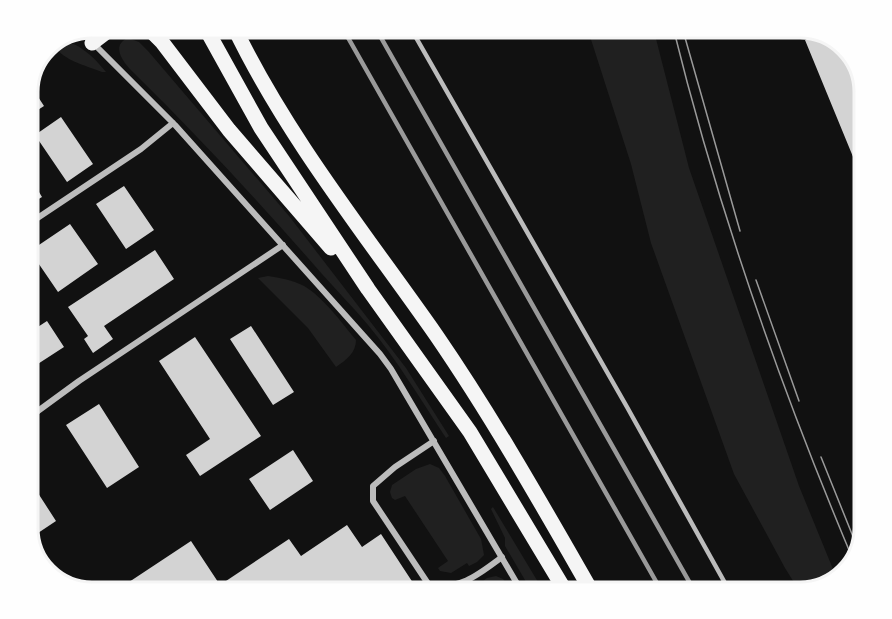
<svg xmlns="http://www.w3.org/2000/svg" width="892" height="619" font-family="'PT Sans Narrow',sans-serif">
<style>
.green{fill:#202020}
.building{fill:#d3d3d3}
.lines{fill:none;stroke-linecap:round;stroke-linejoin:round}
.service{stroke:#bcbcbc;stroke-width:4.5}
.minor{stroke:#bcbcbc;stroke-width:6}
.trunk{stroke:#f5f5f5;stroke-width:15}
.tram{stroke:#9a9a9a;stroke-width:1.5}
.rail{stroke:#9a9a9a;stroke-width:4.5}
.rim{fill:none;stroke:#f5f5f5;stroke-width:3}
</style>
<rect width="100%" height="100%" fill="#111"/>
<path class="green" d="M587,27H653L689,168L799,486L835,574L800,592L785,568L734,474L651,243L631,164Z
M128,38L139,42L148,51L289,216L406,368L449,436L446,438C421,400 397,360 368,325C353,307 337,291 322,274C262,205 200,138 135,74C125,65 109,46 128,38Z
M58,40C78,41 95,58 106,72H102C85,65 60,60 52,42Z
M268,276C280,278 293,280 304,286C323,297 342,323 356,340C356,353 346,360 336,367L308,328L258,278Z
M430,464L439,468L445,476L481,539L484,555L477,562L469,566L467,563L451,573L440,571L438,568L448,561L405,496L395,500L392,498L390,492L392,485L416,469Z
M493,507L544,592H532L505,546V538L491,509Z
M496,576L503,579L512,592H469L487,578Z"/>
<path class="building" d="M822,34L836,38L865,88V186L805,40Z
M31,86L44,106L27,117V89Z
M61,117L93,164L67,182L35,135Z
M33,182L42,197L27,206V186Z
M124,186L154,230L126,249L96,204Z
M70,224L98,264L58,292L30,251Z
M155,250L174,279L104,326L113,339L93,353L84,339L88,336L68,307Z
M47,321L64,347L27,371V334Z
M251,326L294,392L273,405L230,339Z
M195,337L261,436L200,476L186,455L210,439L159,361Z
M99,404L139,467L107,488L66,425Z
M293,450L313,481L270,510L249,479Z
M27,476L56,521L38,533L27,517Z
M347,525L362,547L381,534L419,592H131L126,584L191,541L220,585L289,539L301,556Z"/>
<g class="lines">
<path class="service" d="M410,27L627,407L730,592"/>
<path class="minor" d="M81,31L175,125L380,354L391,369L522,592
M27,225L141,149L173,123
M27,419L79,381L283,245
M434,441L395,467L373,486V501L429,585C460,590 478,575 502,557"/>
<path class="trunk" d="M147,27L162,42L229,130L331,248
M205,27L261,128L368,289L470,432L566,592
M234,27C287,137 366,235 436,335C493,418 542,505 592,592
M92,43L113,27"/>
<path class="tram" d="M673,27C718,210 781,389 854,562
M682,27L740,231
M756,280L799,401
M821,457L858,549"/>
<path class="rail" d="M342,27L662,592
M375,27L695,592"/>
</g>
<path d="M0 0H892V619H0ZM92 38H800A54 54 0 0 1 854 92V528A54 54 0 0 1 800 582H92A54 54 0 0 1 38 528V92A54 54 0 0 1 92 38Z" fill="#fefefe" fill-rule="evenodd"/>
<path class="rim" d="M92 38H800A54 54 0 0 1 854 92V528A54 54 0 0 1 800 582H92A54 54 0 0 1 38 528V92A54 54 0 0 1 92 38Z"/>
</svg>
